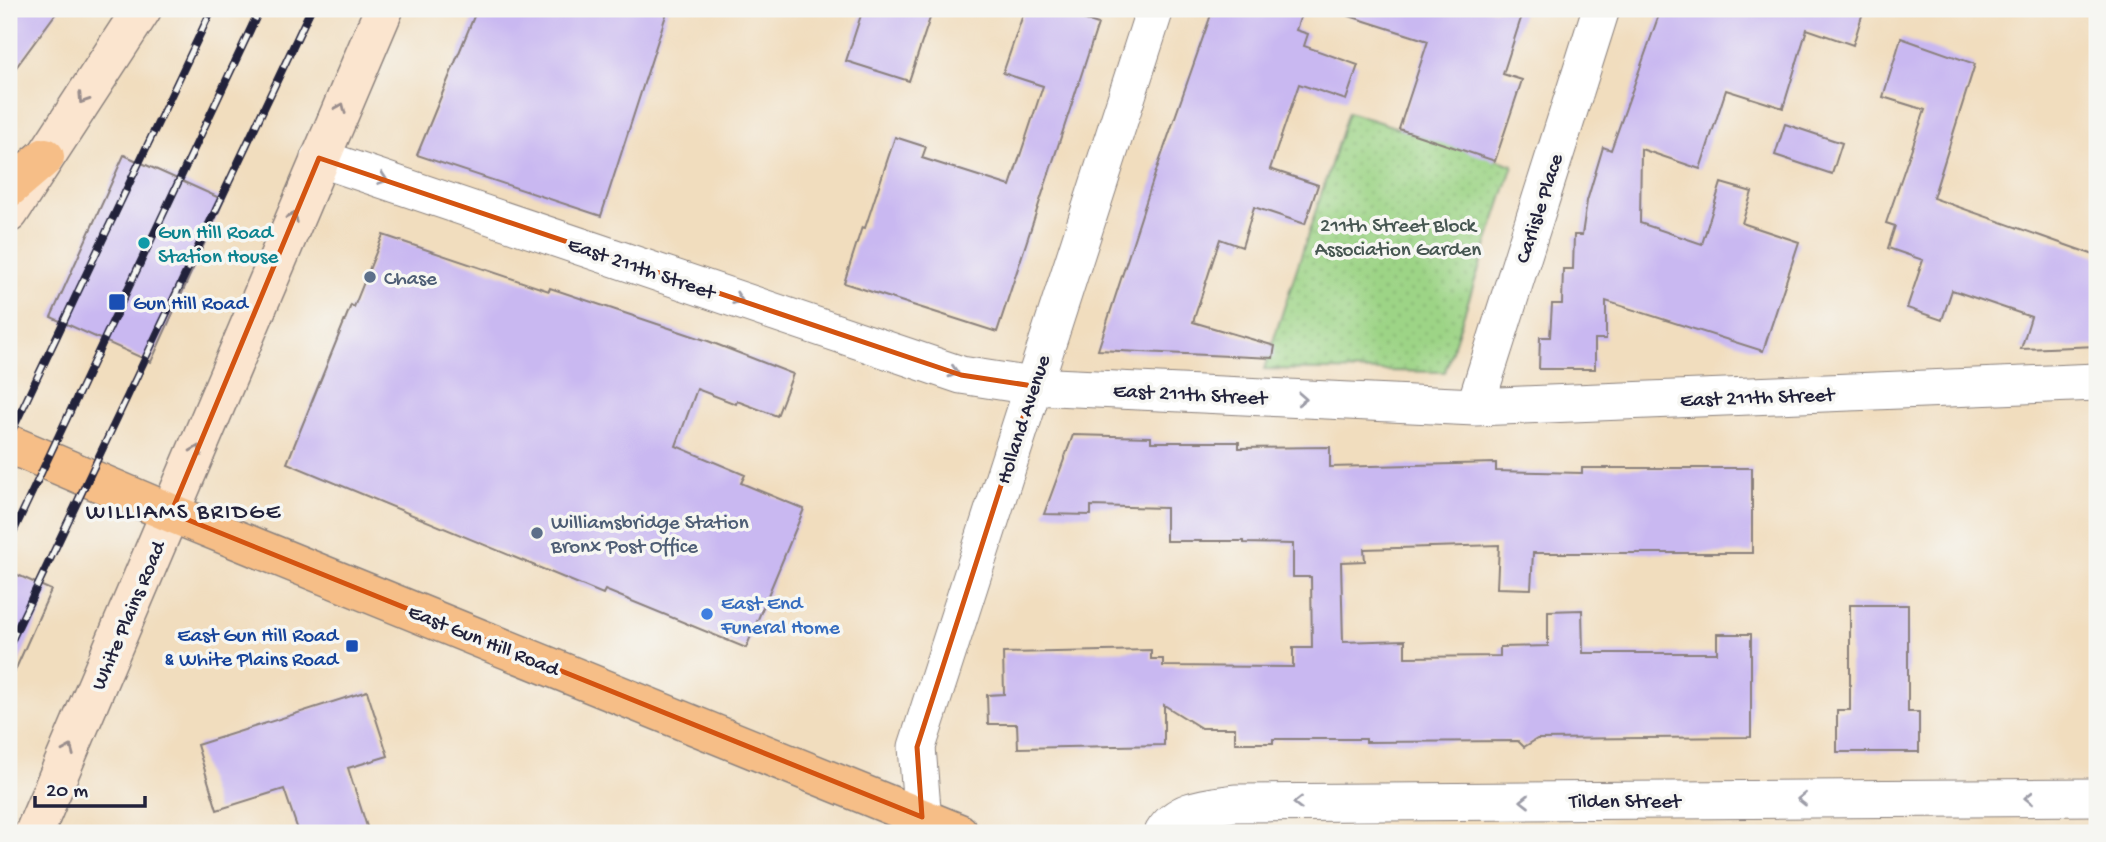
<svg xmlns="http://www.w3.org/2000/svg" width="2106" height="842" font-family="'Gochi Hand',sans-serif">
<style>
.park{fill:url(#park-dots);stroke:#607b60;stroke-width:2}
.building{fill:#c9b8f1}
.lines{fill:none;stroke-linecap:round;stroke-linejoin:round}
.minor-casing{stroke:#8a807c;stroke-width:39}
.secondary-casing{stroke:#8a807c;stroke-width:41}
.primary-casing{stroke:#8a807c;stroke-width:41}
.minor{stroke:#fff;stroke-width:37}
.secondary{stroke:#fbe5cf;stroke-width:38}
.primary{stroke:#f6be87;stroke-width:38}
.rail-casing{stroke:#22223b;stroke-width:8}
.rail{stroke:#f6f6f2;stroke-width:5;stroke-dasharray:16;stroke-linecap:butt}
.oneway{stroke:#998d8c}
.oneway2{stroke:#9c9ca7}
.marked{fill:none;stroke:#d45411;stroke-width:5;stroke-linejoin:round}
.culture-dot{fill:#0f9aa8;stroke:#f6f6f2;stroke-width:2.5}
.service-dot{fill:#5c6f8a;stroke:#f6f6f2;stroke-width:2.5}
.transit-dot{fill:#1a4fb4;stroke:#f6f6f2;stroke-width:2.5}
.shop-dot{fill:#3f7fe0;stroke:#f6f6f2;stroke-width:2.5}
.labels{text-anchor:middle;stroke-width:7;stroke-linejoin:round;paint-order:stroke}
.street-label{font-size:21px;fill:#22223b;stroke:#f6f6f2}
.park-label{font-size:21px;fill:#475752;stroke:#f6f6f2}
.culture-label{font-size:21px;fill:#0d838f;stroke:#f6f6f2;text-anchor:start}
.service-label{font-size:21px;fill:#4e5e75;stroke:#f6f6f2;text-anchor:start}
.transit-label{font-size:21px;fill:#164399;stroke:#f6f6f2;text-anchor:start}
.shop-label{font-size:21px;fill:#366cbe;stroke:#f6f6f2;text-anchor:start}
.neighbourhood-label{font-size:23px;letter-spacing:2px;fill:#22223b;stroke:#f6f6f2}
</style>
<defs>
<pattern id="park-dots" width="8" height="8" patternUnits="userSpaceOnUse" patternTransform="scale(1.75)"><rect width="8" height="8" fill="#9dd486"/><path d="M2 2h.1M6 6h.1" fill="none" stroke="#87b675" stroke-width="1.8" stroke-linecap="round"/></pattern>
</defs>
<rect width="100%" height="100%" fill="#f6f6f2"/>
<filter id="ink" filterUnits="userSpaceOnUse"><feTurbulence type="fractalNoise" baseFrequency=".0143" numOctaves="2"/><feDisplacementMap in="SourceGraphic" scale="14" xChannelSelector="R" yChannelSelector="G"/><feConvolveMatrix kernelMatrix="1 2 1 2 8 2 1 2 1" color-interpolation-filters="sRGB"/></filter>
<filter id="wash" filterUnits="userSpaceOnUse"><feTurbulence type="fractalNoise" baseFrequency=".00686" numOctaves="4" result="noise"/><feDisplacementMap in="SourceGraphic" scale="28" xChannelSelector="R" yChannelSelector="G"/><feGaussianBlur stdDeviation="1.57" result="paint"/><feColorMatrix in="noise" values="0 0 0 0 0 0 0 0 0 0 0 0 0 0 0 0 0 1.4 0 .05"/><feComposite in="paint" operator="in"/></filter>
<g filter="url(#wash)">
<rect width="100%" height="100%" fill="#f1ddbe"/>
<path class="park" d="M1348,112L1513,165L1445,372L1264,369Z"/>
<g id="blocks">
<path class="building" d="M9,9H59L9,77Z
M477,9H668L601,216L417,155Z
M863,9H933L909,81L846,61Z
M1025,9H1053L1098,24L997,332L844,283L862,227L865,228L895,137L926,147L922,158L1010,186L1043,86L1003,73Z
M1213,9H1303L1296,30L1308,34L1304,46L1358,65L1346,100L1299,84L1270,169L1318,185L1305,224L1254,207L1242,247L1220,239L1193,322L1275,346L1273,358L1098,350L1154,177Z
M1347,9H1524L1503,74L1522,80L1495,161L1399,129L1428,41L1346,15Z
M1661,9H1864L1853,45L1807,29L1783,108L1726,90L1700,169L1641,149L1640,223L1702,244L1721,183L1752,192L1742,223L1799,242L1763,351L1606,301V339H1595V369H1539L1540,337H1550L1552,304H1562L1563,269H1573L1574,235H1582L1587,201L1603,147L1611,150Z
M1901,38L1975,64L1933,198L2097,256V346L2021,349L2031,317L1952,290L1942,320L1907,308L1923,260L1888,248L1895,226L1886,223L1925,110L1883,97Z
M1785,124L1842,143L1832,174L1775,155Z
M124,155L224,200L151,362L51,317Z
M383,235L549,291L550,288L708,341L793,374L777,416L737,401L736,404L697,389L676,446L745,475L741,483L804,509L746,648L605,590L603,594L287,463L351,305L354,307Z
M1073,435L1151,437V442H1239V448L1330,447V467L1496,463V471L1582,473V468H1752V553H1533L1531,589L1497,588L1499,545L1364,549L1365,561L1341,562L1343,642L1405,640V657L1500,656V647L1548,646V611L1582,610L1583,653H1717V634H1751V737L1537,739L1524,747L1518,741L1366,742V739H1273V743H1235V728H1201L1164,705V745L1018,748L1017,724H988L987,695L1004,694L1003,653L1151,650V659H1163V666L1293,667V648H1312L1311,577H1293V544L1244,543V541H1166V508L1091,506V515L1044,514Z
M9,571L51,590L9,684Z
M1850,605H1908V712H1919V752H1837V710H1850Z
M367,691L388,756L348,768L369,833H299L284,789L217,810L197,745Z"/>
</g>
</g>
<g filter="url(#ink)">
<use href="#blocks" fill-opacity="0" stroke="#8a807c" stroke-width="2"/>
<g class="lines">
<g class="minor-casing">
<path id="minor" d="M319,158L961,375L1033,386L1475,407L2097,382
M1475,407L1601,9
M924,833L917,747L1155,9
M1163,833C1178,808 1207,807 1235,803L2097,797"/>
</g>
<g class="secondary-casing">
<path id="secondary" d="M9,213L142,9
M34,833L384,9"/>
</g>
<g class="primary-casing">
<path id="primary" d="M9,188L45,157
M9,444L171,513L959,833"/>
</g>
<use href="#minor" class="minor"/>
<use href="#secondary" class="secondary"/>
<use href="#primary" class="primary"/>
<g class="rail-casing">
<path id="rail" d="M9,437L212,9
M9,541L260,9
M9,646L311,9"/>
</g>
<use href="#rail" class="rail"/>
</g>
<defs><path id="oneway-chevron" d="M-2-3.5L2.5 0L-2 3.5" fill="none" stroke-width="1.6" stroke-linecap="round" stroke-linejoin="round" transform="scale(1.75)"/></defs>
<g class="oneway">
<use href="#oneway-chevron" transform="translate(83 99) rotate(123)"/>
<use href="#oneway-chevron" transform="translate(341 108) rotate(-66)"/>
<use href="#oneway-chevron" transform="translate(293 217) rotate(-67)"/>
<use href="#oneway-chevron" transform="translate(197 450) rotate(-68)"/>
<use href="#oneway-chevron" transform="translate(69 750) rotate(-67)"/>
</g>
<g class="oneway2">
<use href="#oneway-chevron" transform="translate(383 179) rotate(19)"/>
<use href="#oneway-chevron" transform="translate(738 299) rotate(19)"/>
<use href="#oneway-chevron" transform="translate(954 372) rotate(17)"/>
<use href="#oneway-chevron" transform="translate(1302 399) rotate(3)"/>
<use href="#oneway-chevron" transform="translate(2029 798) rotate(180)"/>
<use href="#oneway-chevron" transform="translate(1802 799) rotate(180)"/>
<use href="#oneway-chevron" transform="translate(1525 801) rotate(180)"/>
<use href="#oneway-chevron" transform="translate(1298 803) rotate(180)"/>
</g>
</g>
<path class="marked" d="M319,158L961,375L1033,386L917,747L922,817L171,513Z"/>
<circle class="culture-dot" cx="144" cy="243" r="7"/>
<g class="service-dot">
<circle cx="370" cy="277" r="7"/>
<circle cx="537" cy="533" r="7"/>
</g>
<g class="transit-dot">
<rect x="108" y="293" width="18" height="18" rx="3.5"/>
<rect x="345" y="639" width="14" height="14" rx="3.5"/>
</g>
<circle class="shop-dot" cx="707" cy="614" r="7"/>
<g class="labels">
<g class="street-label">
<text transform="translate(1538 208) rotate(-72)" y="7">Carlisle Place</text>
<text transform="translate(642 267) rotate(19)" y="7">East 211th Street</text>
<text transform="translate(1190 393) rotate(3)" y="7">East 211th Street</text>
<text transform="translate(1757 396) rotate(-2)" y="7">East 211th Street</text>
<text transform="translate(1022 419) rotate(-72)" y="7">Holland Avenue</text>
<text transform="translate(127 615) rotate(-67)" y="7">White Plains Road</text>
<text transform="translate(484 639) rotate(22)" y="7">East Gun Hill Road</text>
<text x="1625" y="807">Tilden Street</text>
</g>
<g class="park-label">
<text x="1398" y="231">211th Street Block<tspan x="1398" dy="24">Association Garden</tspan></text>
</g>
<g class="culture-label">
<text x="158" y="238">Gun Hill Road<tspan x="158" dy="24">Station House</tspan></text>
</g>
<g class="service-label">
<text x="384" y="284">Chase</text>
<text x="551" y="528">Williamsbridge Station<tspan x="551" dy="24">Bronx Post Office</tspan></text>
</g>
<g class="transit-label">
<text x="133" y="309">Gun Hill Road</text>
<text x="338" y="641" text-anchor="end">East Gun Hill Road<tspan x="338" dy="24">&amp; White Plains Road</tspan></text>
</g>
<g class="shop-label">
<text x="721" y="609">East End<tspan x="721" dy="24">Funeral Home</tspan></text>
</g>
<g class="neighbourhood-label">
<text x="184" y="518">WILLIAMS BRIDGE</text>
</g>
</g>
<rect width="2106" height="842" fill="none" stroke="#f6f6f2" stroke-width="35"/>
<path d="M35 796v10h110v-10" fill="none" stroke="#22223b" stroke-width="3.5"/>
<text x="46" y="796" font-size="21" fill="#22223b" stroke="#f6f6f2" stroke-width="5" paint-order="stroke">20 m</text>
</svg>
